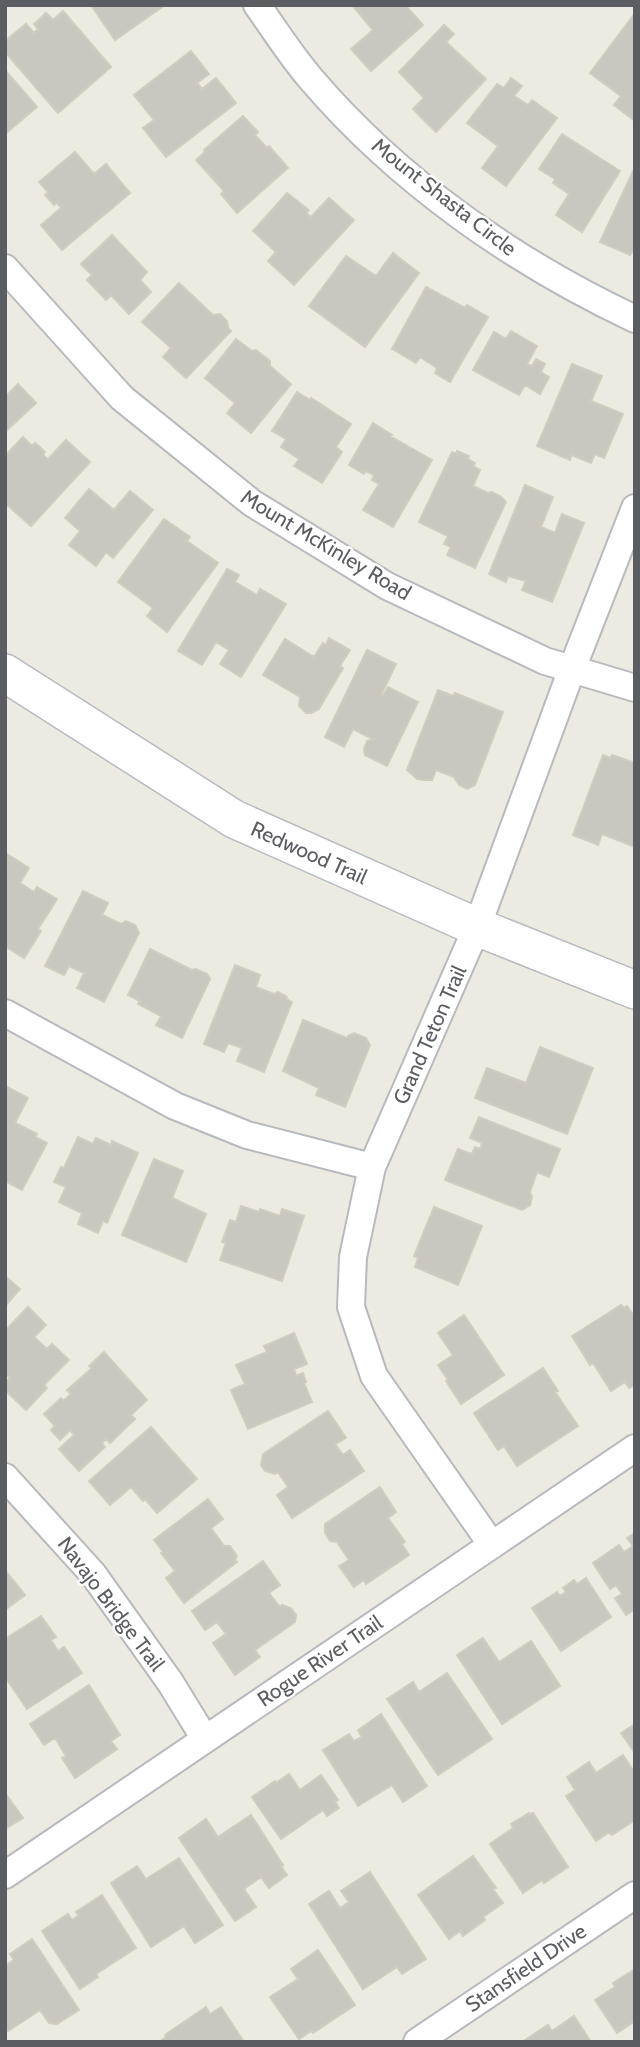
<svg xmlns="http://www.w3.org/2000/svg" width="640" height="2047" font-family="Cabin,sans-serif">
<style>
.building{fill:#cac7c0;stroke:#d2ccbf;stroke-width:2}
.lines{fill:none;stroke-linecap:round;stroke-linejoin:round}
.street-casing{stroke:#b7b9be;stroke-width:30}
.secondary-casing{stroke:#b7bac0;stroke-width:40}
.street{stroke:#fff;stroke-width:26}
.secondary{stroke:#fff;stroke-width:37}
.labels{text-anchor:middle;stroke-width:5;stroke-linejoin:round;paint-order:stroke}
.street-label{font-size:21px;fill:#5a5d62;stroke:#fff}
</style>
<rect width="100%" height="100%" fill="#edebe1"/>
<path class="building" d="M91,5H165L115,40Z
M352,5H405L423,25L371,71L351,49L373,30Z
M63,11L111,67L58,113L5,52V41L26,24L34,33L38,29L34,24L46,13L53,20Z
M635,13V121L614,105L621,96L590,73Z
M444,25L454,34L446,42L486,79L436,132L413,109L424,98L399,72Z
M191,51L209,74L197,83L202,89L216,78L236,103L166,157L143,128L154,120L134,95Z
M5,70L37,107L5,134Z
M511,78L522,86L514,96L528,105L532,100L557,118L506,186L482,168L498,146L467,123L497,84L504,88Z
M243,116L258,132L255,135L267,148L269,146L288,168L237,213L221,194L224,191L196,160L205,152L204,150Z
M562,134L620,171L582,232L556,215L569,194L553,183L555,179L539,169Z
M75,152L94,174L106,164L130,193L62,250L41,225L61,208L57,203L54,205L45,195L48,192L39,182Z
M635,167V247L630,255L600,242Z
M287,193L309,210L306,213L311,217L329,198L354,220L294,285L268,261L276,252L253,231Z
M112,235L147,272L140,280L151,292L129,314L111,295L106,300L87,280L92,275L81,264Z
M393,253L419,273L365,347L309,306L346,256L376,276Z
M179,283L213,315L220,314L227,321L228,328L231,331L186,378L163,357L171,348L142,322Z
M426,287L465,308L467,305L488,317L450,382L435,373L437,368L420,357L416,363L392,349Z
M511,331L537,346L527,364L532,366L536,359L545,364L541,372L549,377L540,394L525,385L519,395L473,370L494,332L506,339Z
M236,339L252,351L256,350L270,361V366L291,384L251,433L227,413L235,403L205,378Z
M572,364L602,376L591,401L623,414L604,458L595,454L591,463L572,455L570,460L537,446Z
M18,384L36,403L5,432V393L7,395Z
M297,392L310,400L311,398L351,424L336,447L342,452L322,483L294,466L299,459L281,447L286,439L272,431Z
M373,423L392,435L390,436L432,460L393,527L363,510L379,484L372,480L374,475L366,471L364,474L349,465Z
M23,437L32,446L35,443L45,452L43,455L48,459L66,440L90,462L31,526L5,503L7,499L5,497V456Z
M457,451L469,456L468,459L475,463L473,466L480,470L473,486L488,493L492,492L500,496L506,502L475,568L447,555L451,547L444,544L448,536L419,522L452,452L456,454Z
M525,485L553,497L541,527L555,533L562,514L584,523L552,602L522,590L526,581L508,576L506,582L489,574Z
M89,489L114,510L130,491L153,510L113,558L106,552L96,566L69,545L80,531L65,518Z
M164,519L190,537L187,541L218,563L167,632L147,616L153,608L118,582Z
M227,569L239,575L235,582L257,595L260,589L286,604L241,677L220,664L229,650L216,642L202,665L178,651Z
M329,638L350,650L340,666L343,668L319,709L311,713H306L299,706L300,697L263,675L285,639L314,657L323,643L326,645Z
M367,650L396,664L381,695L383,696L388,687L418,702L387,766L365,755L364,749L367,741L373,739L353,729L344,747L325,737Z
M438,690L453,696L455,693L503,712L475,785L467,789L459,785L454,777L436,770L432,780H425L417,779L407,770Z
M603,755L610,758L612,755L635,763V847L602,834L598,845L573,835Z
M7,854L29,868L20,883L34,892L37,887L57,899L38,929L41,931L24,958L5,946Z
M83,891L108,903L102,915L121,924L126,921L135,925L139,933L104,1002L77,988L84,973L69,966L64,975L45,966Z
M150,949L192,970L196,969L207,974L210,979L182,1038L156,1025L161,1016L138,1004L140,1001L128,995Z
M235,965L260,975L256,987L274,994L278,992L286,996L288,1000L292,1002L264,1072L237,1061L242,1048L228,1043L224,1052L204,1044Z
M303,1020L347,1038L348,1036L354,1033L366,1038L370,1045L345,1107L316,1095L319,1088L283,1071Z
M540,1047L593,1068L567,1134L475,1098L487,1068L526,1083Z
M5,1086L28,1098L15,1123L37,1134L35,1137L47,1143L22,1190L5,1181Z
M479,1117L560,1149L549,1177L537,1172L530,1192L532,1197L530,1205L522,1210L445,1180L458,1149L472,1154L475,1147L480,1149L482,1143L470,1138Z
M78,1137L93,1144L96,1138L111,1145L112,1141L138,1153L107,1223L103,1221L98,1233L78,1224L82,1213L59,1202L66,1187L54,1182L61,1167L64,1168Z
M154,1159L183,1171L172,1198L206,1214L186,1262L122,1235Z
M241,1206L259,1212L260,1209L280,1216L282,1209L304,1216L282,1281L220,1260L226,1243L222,1242L230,1220L236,1222Z
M434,1207L482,1226L458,1285L415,1267L418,1258L414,1256Z
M5,1276L20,1289L5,1306Z
M621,1305L624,1308L627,1306L635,1317V1385L629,1388L625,1382L611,1391L593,1363L590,1365L572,1336Z
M28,1307L46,1325L34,1337L47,1349L52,1344L69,1360L44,1385L47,1388L26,1410L5,1390V1383L10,1378L7,1375L5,1376V1331Z
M464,1315L504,1375L461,1404L446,1381L448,1380L438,1365L453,1355L438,1333Z
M294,1333L307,1364L294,1369L296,1376L303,1373L306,1382L304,1383L312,1402L248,1429L231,1390L245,1384L236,1365L267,1352L264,1346Z
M104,1352L147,1400L131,1415L135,1419L110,1443L106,1439L102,1443L105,1447L79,1471L59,1449L74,1435L70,1430L60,1440L51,1430L55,1426L44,1414L61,1398L63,1401L71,1394L67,1390L92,1368L89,1366Z
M543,1368L558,1391L555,1392L578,1426L517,1466L504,1446L498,1450L474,1413Z
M328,1411L346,1438L335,1444L343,1455L350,1450L364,1471L292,1518L277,1495L288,1487L278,1472L275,1474L265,1471L261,1465L263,1454Z
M151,1427L197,1479L157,1513L145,1499L143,1501L131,1487L110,1505L89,1481Z
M380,1487L396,1512L388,1518L405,1542L402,1544L409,1555L366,1584L364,1580L354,1587L339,1566L349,1560L337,1542L330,1541L325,1533V1524Z
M208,1499L223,1519L211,1528L224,1546H230L237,1556L235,1560L237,1562L184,1603L166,1578L175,1571L161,1553L163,1552L154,1540Z
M635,1533V1609L626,1615L615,1598L622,1594L616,1585L610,1589L593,1563L619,1545L624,1552L633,1546L627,1538Z
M263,1561L280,1585L269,1593L280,1607L282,1605L291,1608L296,1615L295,1622L255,1650L260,1657L235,1675L213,1643L226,1634L217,1622L205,1630L192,1611Z
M5,1570L25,1595L5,1610Z
M586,1578L611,1617L561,1651L532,1608L557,1592L560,1596L566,1592L563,1588L574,1580L577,1584Z
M41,1616L56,1637L51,1640L58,1651L64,1647L82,1673L27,1709L5,1677V1639Z
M483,1638L499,1662L531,1641L560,1686L502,1724L457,1655Z
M447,1673L492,1739L438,1775L387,1699L413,1682L419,1692Z
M89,1685L120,1735L111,1741L117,1749L75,1778L62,1758L66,1756L55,1738L44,1745L30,1724Z
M381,1714L427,1786L403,1802L392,1785L358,1806L323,1750L349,1734L354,1741L362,1737L358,1730Z
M635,1724V1753L621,1733Z
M623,1755L635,1773V1820L612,1835L609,1832L596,1841L566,1796L575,1790L567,1777L589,1762L596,1773Z
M289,1774L300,1790L321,1775L338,1800L335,1802L339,1808L327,1816L323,1810L281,1839L252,1797L275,1781L276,1783Z
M5,1793L23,1818L5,1829Z
M529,1813L530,1815L533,1813L568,1867L544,1883L542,1880L523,1893L490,1844L513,1828L511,1824Z
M251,1815L283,1865L281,1866L287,1875L269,1888L261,1877L244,1889L256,1907L235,1921L179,1838L206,1819L218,1837Z
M473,1856L496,1888L493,1889L503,1903L483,1917L485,1920L463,1936L460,1931L449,1939L418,1895Z
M179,1858L223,1925L195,1943L184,1926L151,1947L111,1883L137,1866L146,1879Z
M370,1872L426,1959L402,1974L397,1967L363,1989L309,1904L329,1891L340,1908L349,1902L341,1891Z
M102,1895L136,1948L96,1974L98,1977L80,1989L42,1931L68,1914L72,1920L79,1915L76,1912Z
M32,1939L79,2010L57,2024L49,2023L40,2010L8,2031L5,2026V1966L14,1960L10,1954Z
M318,1950L355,2005L313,2033L311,2031L299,2039L270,1997L298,1979L291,1969Z
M635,1969V2021L617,2033L595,2000L615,1987L613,1983Z
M206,2007L210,2014L221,2007L244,2042H159L166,2037L165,2035Z
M574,2016L591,2042H522L548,2025L552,2031Z"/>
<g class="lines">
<g class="street-casing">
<path id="street" d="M257,5C275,30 291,56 311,79C398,181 514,262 635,319
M5,268L122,398L252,503L387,586L545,661L635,688
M5,1013L175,1106L247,1135L372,1167
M5,1477L93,1574L170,1682L205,1739
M492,1545L374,1376L351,1307L353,1257L372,1167L477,927L572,669L635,508
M5,1875L635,1448
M417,2042L635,1895"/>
</g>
<g class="secondary-casing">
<path id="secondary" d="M5,673L234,819L477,927L635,990"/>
</g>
<use href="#street" class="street"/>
<use href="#secondary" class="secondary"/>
</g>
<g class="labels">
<g class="street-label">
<text transform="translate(444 197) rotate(38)" y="7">Mount Shasta Circle</text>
<text transform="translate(326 545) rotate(31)" y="7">Mount McKinley Road</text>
<text transform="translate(309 853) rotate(24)" y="7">Redwood Trail</text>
<text transform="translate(430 1035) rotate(-66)" y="7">Grand Teton Trail</text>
<text transform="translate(111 1604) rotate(53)" y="7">Navajo Bridge Trail</text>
<text transform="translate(320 1661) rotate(-34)" y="7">Rogue River Trail</text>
<text transform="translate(526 1968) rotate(-34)" y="7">Stansfield Drive</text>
</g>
</g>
<rect width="640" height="2047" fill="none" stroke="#5a5d62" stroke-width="14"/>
</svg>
